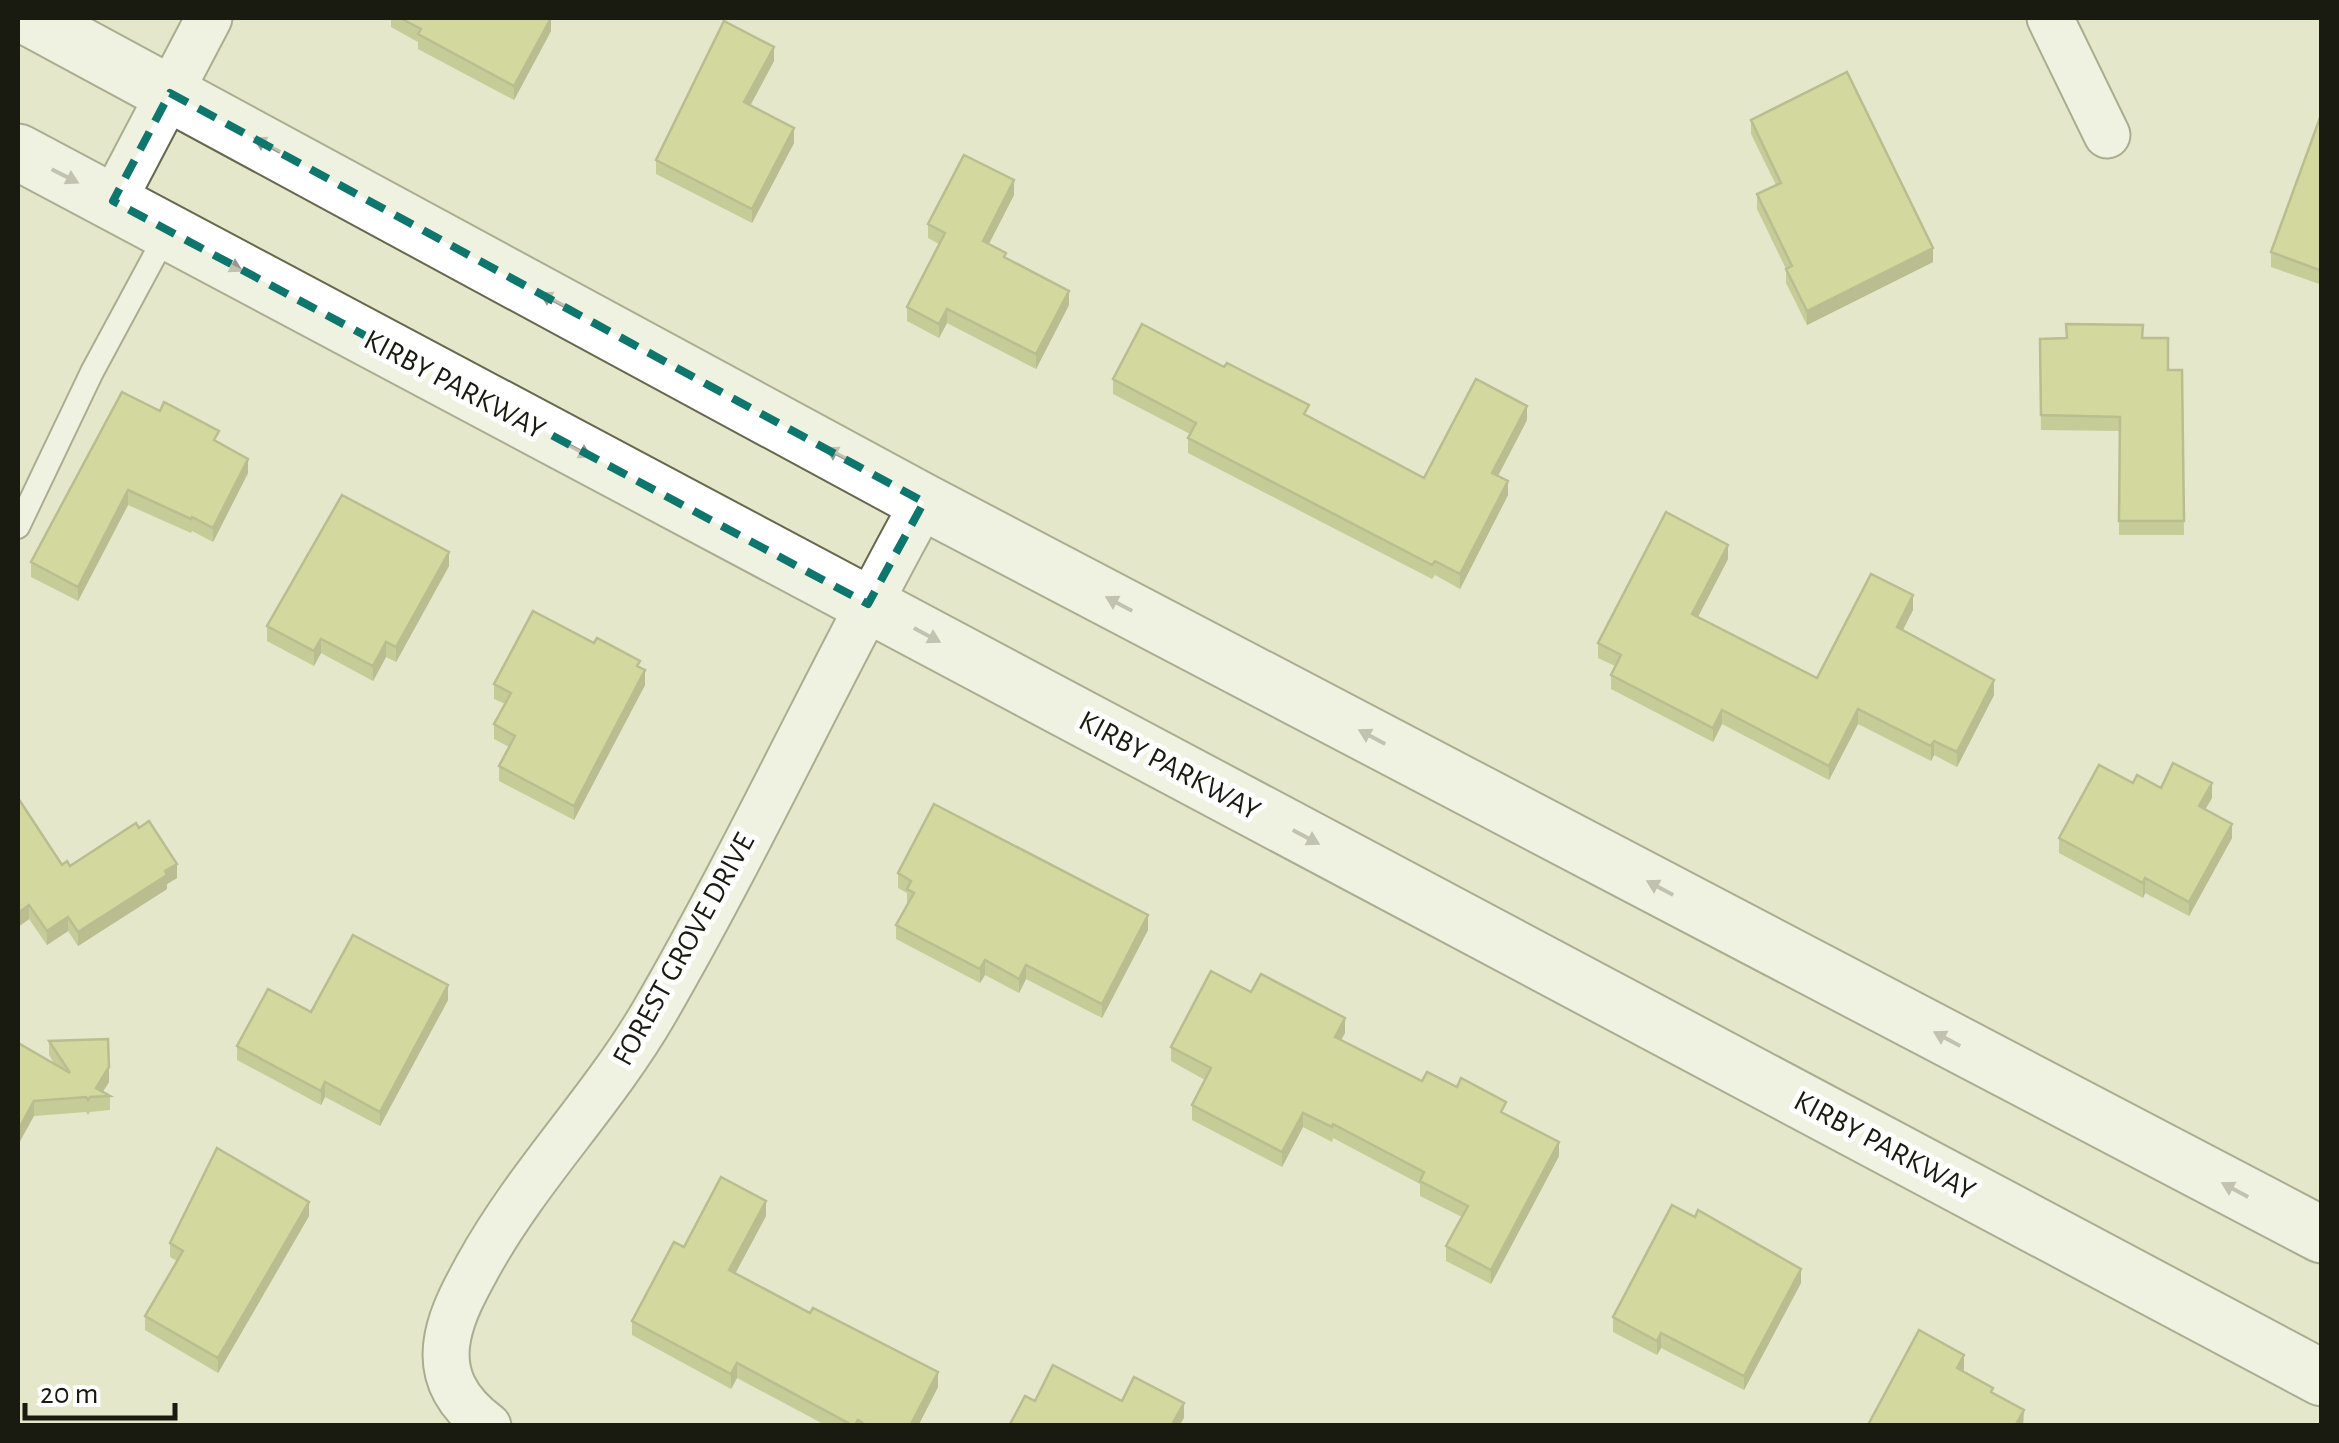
<svg xmlns="http://www.w3.org/2000/svg" width="2339" height="1443" font-family="'Alegreya Sans',sans-serif">
<style>
.lines{fill:none;stroke-linecap:round;stroke-linejoin:round}
.service-casing{stroke:#65684d;stroke-width:26}
.minor-casing{stroke:#65684d;stroke-width:49}
.secondary-casing{stroke:#65684d;stroke-width:59}
.service{stroke:#fff;stroke-width:22}
.minor{stroke:#fff;stroke-width:45}
.secondary{stroke:#fff;stroke-width:55}
.wall{fill:#a3aa5b}
.shaded-wall{fill:#858b4a}
.building{fill:#bec66a;stroke:#858b4a;stroke-width:2.5}
.oneway{fill:#989893}
.marked{fill:none;stroke:#0f766e;stroke-width:8;stroke-dasharray:20 12;stroke-linejoin:round}
.labels{text-anchor:middle;stroke-width:10;stroke-linejoin:round;paint-order:stroke}
.street-label{font-size:30px;fill:#191a10;stroke:#fff}
</style>
<rect width="100%" height="100%" fill="#e4e7c9"/>
<g class="lines">
<g class="service-casing">
<path id="service" d="M18,527L92,372L168,231"/>
</g>
<g class="minor-casing">
<path id="minor" d="M2050,18L2107,135
M113,201L209,18
M488,1426C457,1403 440,1375 448,1336C453,1311 466,1288 478,1266C528,1175 603,1101 655,1011C751,845 831,669 924,502"/>
</g>
<g class="secondary-casing">
<path id="secondary" d="M30,18L924,502L2322,1235
M18,152L2322,1378"/>
</g>
<use href="#service" class="service"/>
<use href="#minor" class="minor"/>
<use href="#secondary" class="secondary"/>
</g>
<path class="wall" d="M391,18H551V31L514,100L418,49V42L391,27Z
M774,61L750,106L794,143L752,223L656,174V160Z
M2321,115L2322,285L2271,267V252Z
M1751,120L1933,262L1807,325L1786,283V269L1757,209V194L1776,185L1751,134Z
M1014,195L989,244L1069,305L1036,369L947,323L939,338L907,321V307L939,244L928,238V224Z
M2142,338L2168,370H2182L2184,535H2119L2120,431L2041,430L2040,339Z
M1113,379L1309,416L1424,478L1527,420L1498,476L1508,495L1460,589L1435,575L1432,579L1188,453V438L1190,434L1113,394Z
M122,392L219,442L248,473L213,542L192,531L191,533L128,505L78,601L31,577V562Z
M1728,559L1698,617L1817,678L1913,610L1903,630L1994,695L1957,767L1934,755L1931,761L1858,724L1829,780L1722,724L1713,742L1611,689V675L1615,666L1598,658V643Z
M449,566L396,662L386,657L373,681L321,653L314,666L267,641V626Z
M640,668L645,685L574,820L499,781V766L509,747L494,739V724L505,704L494,699V684Z
M2133,783L2212,798L2205,809L2232,838L2189,916L2145,893L2143,898L2059,853V838Z
M18,798L62,865L177,878L167,884V889L78,946L68,931L47,945L29,919L18,927Z
M898,873L1148,930L1102,1018L1026,979L1019,993L985,975L980,983L896,939V925L907,904V893L898,888Z
M1251,992L1345,1033L1341,1040L1422,1081L1506,1114L1559,1156L1491,1284L1446,1261V1246L1462,1217L1420,1196V1184L1333,1138L1332,1142L1303,1127L1282,1167L1192,1120V1105L1205,1080L1171,1061V1047Z
M448,1000L380,1126L325,1097L321,1105L237,1060V1046L311,1012Z
M49,1041L109,1082L103,1091L110,1096V1110L90,1112L88,1115L86,1112L34,1116L18,1043L55,1065L49,1055Z
M309,1216L218,1373L145,1330V1316L177,1261L170,1257V1243Z
M766,1216L735,1274L938,1387L918,1426H827L737,1378L731,1389L632,1335V1321L684,1247Z
M1801,1283L1744,1390L1661,1348L1657,1355L1613,1332V1317Z"/>
<path class="shaded-wall" d="M551,18V31L514,100V86Z
M774,47V61L744,117V102Z
M794,128V143L752,223V209Z
M1014,180V195L983,255V241Z
M1933,248V262L1807,325V311Z
M1069,291V305L1036,369V354Z
M947,309V323L939,338V324Z
M1527,406V420L1492,487V473Z
M248,459V473L213,542V528Z
M1508,481V495L1460,589V574Z
M128,490V505L78,601V587Z
M1728,545V559L1692,628V614Z
M449,552V566L396,662V647Z
M1913,595V610L1897,641V627Z
M321,639V653L314,666V651Z
M386,642V657L373,681V666Z
M645,670V685L574,820V806Z
M1994,680V695L1957,767V752Z
M1858,709V724L1829,780V766Z
M1722,710V724L1713,742V728Z
M1934,741V755L1931,761V746Z
M2212,783V798L2199,820V806Z
M2232,824V838L2189,916V902Z
M177,864V878L167,884V889L78,946V932Z
M2145,878V893L2143,898V883Z
M29,905V919L18,927V913Z
M1148,915V930L1102,1018V1004Z
M68,917V931L47,945V931Z
M985,960V975L980,983V969Z
M1026,965V979L1019,993V979Z
M448,985V1000L380,1126V1112Z
M1345,1018V1033L1335,1051V1037Z
M109,1067V1082L100,1096L96,1088Z
M325,1082V1097L321,1105V1091Z
M34,1101V1116L18,1145V1130Z
M1303,1113V1127L1282,1167V1152Z
M1559,1142V1156L1491,1284V1270Z
M766,1201V1216L729,1285V1270Z
M309,1202V1216L218,1373V1358Z
M1801,1269V1283L1744,1390V1376Z
M1661,1333V1348L1657,1355V1341Z
M1964,1355V1369L1957,1382V1368Z
M737,1363V1378L731,1389V1374Z
M938,1372V1387L918,1426H910Z
M1184,1403V1418L1179,1426H1171Z
M2024,1410L2023,1426H2015Z"/>
<path class="building" d="M400,18H551L514,86L418,34L421,29Z
M724,21L774,47L744,102L794,128L752,209L656,160Z
M1847,72L1933,248L1807,311L1786,269L1792,266L1757,194L1781,183L1751,120Z
M2321,115H2322V271L2271,252Z
M964,155L1014,180L983,241L1006,253L1004,257L1069,291L1036,354L947,309L939,324L907,307L945,233L928,224Z
M1142,324L1224,367L1227,363L1309,405L1304,414L1424,478L1476,379L1527,406L1492,473L1508,481L1460,574L1435,561L1432,565L1188,438L1196,423L1113,379Z
M2066,324L2143,325L2142,338H2168V370H2182L2184,521H2119L2120,417L2041,415L2040,339L2067,338Z
M122,392L160,411L164,402L219,431L214,440L248,459L213,528L192,517L191,519L128,490L78,587L31,562Z
M342,495L449,552L396,647L386,642L373,666L321,639L314,651L267,626Z
M1666,512L1728,545L1692,614L1817,678L1871,574L1913,595L1897,627L1994,680L1957,752L1934,741L1931,746L1858,709L1829,766L1722,710L1713,728L1611,675L1621,655L1598,643Z
M533,611L594,643L597,638L640,661L637,666L645,670L574,806L499,766L515,736L494,724L511,693L494,684Z
M2173,763L2212,783L2199,806L2232,824L2189,902L2145,878L2143,883L2059,838L2099,765L2133,783L2137,775L2161,788Z
M18,798L62,865L67,861L70,866L136,823L139,828L149,821L177,864L165,871L167,875L78,932L68,917L47,931L29,905L18,913Z
M934,804L1148,915L1102,1004L1026,965L1019,979L985,960L980,969L896,925L914,893L907,889L911,881L898,873Z
M353,935L448,985L380,1112L325,1082L321,1091L237,1046L268,989L311,1012Z
M1211,971L1251,992L1261,974L1345,1018L1335,1037L1422,1081L1427,1072L1457,1087L1461,1078L1506,1102L1501,1112L1559,1142L1491,1270L1446,1246L1468,1206L1420,1181L1424,1172L1333,1124L1332,1127L1303,1113L1282,1152L1192,1105L1211,1068L1171,1047Z
M108,1039L109,1067L96,1088L110,1096L90,1097L88,1100L86,1097L34,1101L18,1130V1043L70,1073L49,1041Z
M217,1148L309,1202L218,1358L145,1316L183,1251L170,1243Z
M721,1177L766,1201L729,1270L810,1313L813,1308L938,1372L910,1426H867L858,1420L854,1426L737,1363L731,1374L632,1321L674,1242L684,1247Z
M1672,1205L1695,1217L1698,1210L1801,1269L1744,1376L1661,1333L1657,1341L1613,1317Z
M1919,1330L1964,1355L1957,1368L1993,1388L1991,1392L2024,1410L2015,1426L1868,1425Z
M1053,1365L1122,1401L1134,1377L1184,1403L1171,1426H1009L1025,1396L1035,1401Z"/>
<defs><path id="oneway-solid" d="M-6-.8H1V-3.2L6.5 0L1 3.2V.8H-6Z" transform="scale(2.5)"/></defs>
<g class="oneway">
<use href="#oneway-solid" transform="translate(267 145) rotate(-152)"/>
<use href="#oneway-solid" transform="translate(65 176) rotate(27)"/>
<use href="#oneway-solid" transform="translate(229 264) rotate(28)"/>
<use href="#oneway-solid" transform="translate(553 300) rotate(-152)"/>
<use href="#oneway-solid" transform="translate(578 450) rotate(28)"/>
<use href="#oneway-solid" transform="translate(839 455) rotate(-152)"/>
<use href="#oneway-solid" transform="translate(1119 604) rotate(-152)"/>
<use href="#oneway-solid" transform="translate(927 635) rotate(28)"/>
<use href="#oneway-solid" transform="translate(1372 737) rotate(-152)"/>
<use href="#oneway-solid" transform="translate(1306 837) rotate(28)"/>
<use href="#oneway-solid" transform="translate(1660 888) rotate(-152)"/>
<use href="#oneway-solid" transform="translate(1947 1039) rotate(-152)"/>
<use href="#oneway-solid" transform="translate(2235 1190) rotate(-152)"/>
</g>
<path d="M0 0H2339V1443H0ZM170,93L924,502L868,604L113,201Z" fill="#e4e7c9" fill-opacity=".55" fill-rule="evenodd"/>
<path class="marked" d="M170,93L924,502L868,604L113,201Z"/>
<g class="labels">
<g class="street-label">
<text transform="translate(455 384) rotate(28)" y="10">KIRBY PARKWAY</text>
<text transform="translate(1170 765) rotate(28)" y="10">KIRBY PARKWAY</text>
<text transform="translate(683 949) rotate(-61)" y="10">FOREST GROVE DRIVE</text>
<text transform="translate(1885 1145) rotate(28)" y="10">KIRBY PARKWAY</text>
</g>
</g>
<rect width="2339" height="1443" fill="none" stroke="#191a10" stroke-width="40"/>
<path d="M25 1403v15h150v-15" fill="none" stroke="#191a10" stroke-width="5"/>
<text x="40" y="1403" font-size="30" fill="#191a10" stroke="#ffffff" stroke-width="8" paint-order="stroke">20 m</text>
</svg>
